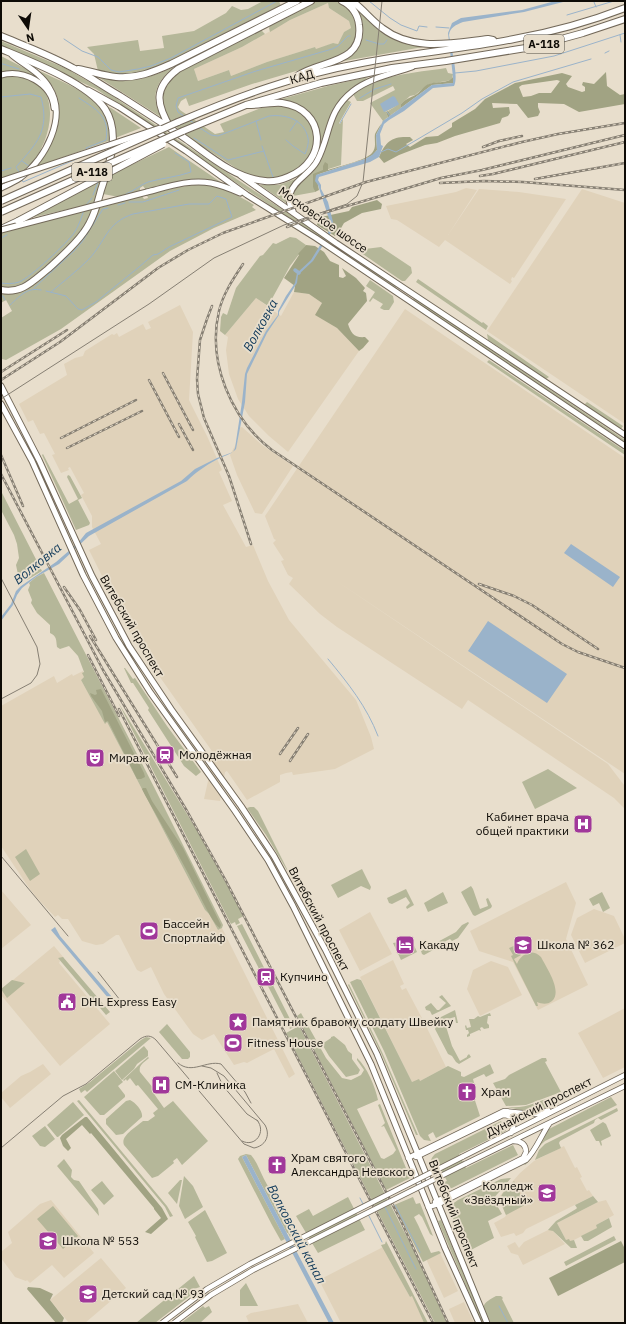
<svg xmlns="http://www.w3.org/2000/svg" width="626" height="1324" font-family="'IBM Plex Sans',sans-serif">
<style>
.built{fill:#e0d2ba}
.green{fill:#b5b799}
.forest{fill:#a1a383;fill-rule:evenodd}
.water{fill:#9ab3ca}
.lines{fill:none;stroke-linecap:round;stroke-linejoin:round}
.stream{stroke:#9ab3ca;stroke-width:1}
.canal{stroke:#9ab3ca;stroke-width:3.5}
.secondary-casing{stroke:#73695a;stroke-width:6}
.primary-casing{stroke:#73695a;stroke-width:7}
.highway-casing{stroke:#73695a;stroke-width:8}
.secondary{stroke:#fff;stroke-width:4.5}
.primary{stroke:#fff;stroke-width:5}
.highway{stroke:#fff;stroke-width:6}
.tram{stroke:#867f73;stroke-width:1}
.rail-casing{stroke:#867f73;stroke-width:2.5}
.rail{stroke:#e8decc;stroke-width:1;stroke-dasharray:3;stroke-linecap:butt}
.secondary-bridge-casing{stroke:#73695a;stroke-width:6;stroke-linecap:butt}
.primary-bridge-casing{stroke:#73695a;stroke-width:7;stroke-linecap:butt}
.highway-bridge-casing{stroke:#73695a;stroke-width:8;stroke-linecap:butt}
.secondary-bridge{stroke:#fff;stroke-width:4.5}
.primary-bridge{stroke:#fff;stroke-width:5}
.highway-bridge{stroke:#fff;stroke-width:6}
.labels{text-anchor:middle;stroke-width:3.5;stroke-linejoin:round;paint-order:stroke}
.shield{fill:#e8decc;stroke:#4f4a41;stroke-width:1}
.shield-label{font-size:11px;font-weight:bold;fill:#0e0b06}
.street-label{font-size:12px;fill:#0e0b06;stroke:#e8decc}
.poi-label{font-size:12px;fill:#0e0b06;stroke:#e8decc;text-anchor:start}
.water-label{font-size:13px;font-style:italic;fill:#0e3859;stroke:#e8decc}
</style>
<rect width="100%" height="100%" fill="#e8decc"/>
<path class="built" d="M328,3L329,8L349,21L351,28L344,32L338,44L333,43L316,50L315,47L267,62L231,76L229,70L198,81L194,69L242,47L290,20Z
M466,188L477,190L448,235L479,189L519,192L566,199L514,278L512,277L511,280L512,281L510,284L445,240L439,247L397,220L391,219L386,206L456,192Z
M582,189L625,203V424L487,331Z
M294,292L309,294L322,303L316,315L337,328L359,351L288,452L269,436L249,416L238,399L229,374L226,350L228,337L225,335L256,298L281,316Z
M180,305L193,332L189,400L207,436L222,470L219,472L232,501L223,505L246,547L253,545L268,581L289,620L356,700L371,737L374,749L335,769L293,775L292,772L286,773L280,775V782L247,800L227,771L225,772L220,801L204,799L214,754L143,653L132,636L89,550L101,544L92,527V516L81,495L84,493L70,467L68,468L69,470L61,473L52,455L55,454L44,433L40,434L33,420L28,422L19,404L67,375L64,364L75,358L83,356L85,351L112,334L114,335L117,333L119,337L143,324L146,330L151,328L148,322Z
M405,309L625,458V774L332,578L608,764L624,785L625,784V809L614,798L468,700L462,709L337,627L320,614L289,584L293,578L288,575L281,561L284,560L273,543L276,540L274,539L265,516Z
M242,427L262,445L293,466L262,514L255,513L237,475L230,455L238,440L239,428Z
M83,671L84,677L81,680L105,723L107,722L205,910L209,914L218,930L222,928L295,1074L289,1078L274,1049L247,1063L244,1062L234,1065L214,1034L202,1040L193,1034L164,994L151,967L141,972L137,970L119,935H116L103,944L96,945L82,941L68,919H62L58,915L55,917L36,897L29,888L1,846V706L54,676L57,683L72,674L73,676Z
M566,882L576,903L566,939L588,985L538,1010L513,962L479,951L470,931Z
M1,890L31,925L1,949Z
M594,909L614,916L625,939V943L585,963L571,935L577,918Z
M370,912L392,954L360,971L339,930Z
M54,946L64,958H58L60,961L59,963L110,1024L60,1066L1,995V990Z
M393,960L404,984L400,986L402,990L406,988L424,1022L420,1025L422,1028L426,1026L446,1067L420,1081L412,1082L360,977Z
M491,961L508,967L522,995L480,1016L467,989L473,970Z
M625,1008V1067L603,1078L578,1033Z
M43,1064L51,1074L10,1108L1,1097V1093L21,1076L30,1072Z
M564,1146L575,1168L577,1167L582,1177L580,1178L587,1191L589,1190L593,1196L526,1229L523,1233L516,1236L514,1233L501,1237L494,1223L505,1217L506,1215L498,1198L520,1173L534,1161Z
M51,1200L94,1253L64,1278L52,1265L30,1283L27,1280L26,1281L15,1277L1,1258V1252L12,1243L8,1232L40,1204Z
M606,1200L614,1215L596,1225L598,1228L570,1242L566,1240L557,1223L598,1202Z
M550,1229L553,1231L565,1244L523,1265L518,1255L511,1253L507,1246L515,1242L519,1248L524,1242Z
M383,1247L410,1297L412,1295L424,1323H341L319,1280Z
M440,1253L458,1291L444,1298L427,1261V1259Z
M101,1258L126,1288L85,1323H69L50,1300Z
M464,1302L474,1323H455L449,1309Z
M298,1304L308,1323H249L246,1316L251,1313Z"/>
<path class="green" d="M263,1H279L281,6L154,69L129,75L116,74L98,71L94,54L87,47L138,40L140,51L164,48L162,36L194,31L226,13L232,6L241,10L248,9Z
M316,1L339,2L349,9L354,16L358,32L353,47L345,54L313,66L252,84L189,106L186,98L181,101L178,107L180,110L215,134L224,132L220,124L261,108L279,106L288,107L303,114L311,124L314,133L315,148L303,167L284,176L266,180L246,174L239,170L186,136L169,120L161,101L163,90L175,73L259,30H261L265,34L242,47L194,69L198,81L229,70L231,76L267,62L315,47L316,49L333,43L338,44L344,32L351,28L349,21L329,8L328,3L290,20L270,32L269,28L271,24Z
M358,9L374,23L423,47L344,61C347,56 353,52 357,47C367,36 363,20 358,9Z
M1,41L65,68L102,89L298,220L295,221L286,216L96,89L1,45Z
M1,56L30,71L38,78L37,79C26,71 14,72 1,74Z
M174,67C156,82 150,95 161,117L98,77C129,84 145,80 174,67Z
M446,68L448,73L453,74L452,80L429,84L415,95L410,96L401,104V108L391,115L388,111L398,105L385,112H386L388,117L383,121L370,103L395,90L393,86L363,101H357L353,94C379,74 415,73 446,68Z
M40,71C57,80 93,93 103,110C109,119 110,129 111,140L33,168C39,161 46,154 50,146C59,130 63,107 55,91C51,82 45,78 40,71Z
M11,76C65,76 55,138 29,167C22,175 11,180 1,185V78Z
M368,77L337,104C328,117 324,133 320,148L319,134L310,115L278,100L328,86Z
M347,100L351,102L339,123L340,124L343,119L341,165C327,170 308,172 315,192L293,196L292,198C293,184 312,175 319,162C322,157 323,150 325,144C330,128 335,112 347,100Z
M108,107L111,108L141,128L115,138Z
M169,147L225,185L185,181L146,190L143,186L140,188V192L119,197L103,194L108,176Z
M103,178L95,203L21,220Z
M298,178L288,191L286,203L260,185H279Z
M202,184C222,187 238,195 254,205L252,207L256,210L214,228L170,251L61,329L6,360L2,359L1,360V318L12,311L6,300L1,303V293C15,294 26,291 38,282C65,258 85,242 99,208L142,196L144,199L148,198L147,195L179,187Z
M94,209L88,223L75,242L27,285L16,289L1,288V232Z
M301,222L397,286L396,288L298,223Z
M290,237L296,238L306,245L290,266L268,306L256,298L225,335L220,331L221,317L223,313L227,315L236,288L260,256L263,255L273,243L276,244Z
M381,247L411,267L412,273L405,281H402L357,250Z
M418,279L482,323L483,322L488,326L486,330L416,282Z
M370,280L393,296L394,302L389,310H384L380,308L383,304L373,298L370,302L369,301L375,292L366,286Z
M414,298L625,440V442L413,300Z
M487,334L549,377L546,379L488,340Z
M489,360L625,451V455L487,362Z
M587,402L623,426L621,429L584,405Z
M43,454L69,504L78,499L67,477L68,475L70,476L82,498L78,500L90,523L89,525L76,530L42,455Z
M1,491L42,571L27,580L19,579L16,565L19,558L17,544L14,535L1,510Z
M44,573L154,787L223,925L222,928L218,930L209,914L205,910L107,722L105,724L81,680L84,677L82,673L84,672L78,656L69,646L60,649L57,647C56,640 57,636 50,633V625L37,613L31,603L32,600L28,590L30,585L29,583L36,577Z
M124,668H125L133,679L135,678L167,726L201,772L196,776L184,766L148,710L149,708L133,683H131Z
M118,702L201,837L244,916L238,919L240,923L236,925L235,922L231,924Z
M548,769L577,788L535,809L522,782Z
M250,807H254L258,811L291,877L266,835L247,808Z
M26,849L40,874L30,881L15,857Z
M362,869L371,887L370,890L361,886L338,898L331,885Z
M471,886L473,889L480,909L488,906L486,899L488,898L492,906L491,908L475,916L473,915L461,892Z
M406,889L414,905L407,909L406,907L410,903L406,897L392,904L389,903L387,898Z
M443,892L448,903L428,912L424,903Z
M602,892L610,908L603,912L599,903L593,906L589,899Z
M468,922L469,923L458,938L452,941L450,939L442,943L443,945L440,947L439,945L434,947L435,949L424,955L422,954L421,951L456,932L462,925Z
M242,924L294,1027L290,1029L237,926Z
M412,941L417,952L401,960L393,943L399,942L403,954H404L413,951L409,943Z
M516,945L521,955L514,959L517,964C521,954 532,948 541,957C546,967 563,991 552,1001C547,1005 542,1004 537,1002L538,1006H536L511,956L513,955L509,948Z
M63,957L110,1012L106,1015L58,958Z
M357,979L361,980L412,1082L419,1079L420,1081L448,1066L461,1072V1076L464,1077L490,1064L494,1073L486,1077L484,1074L473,1079L474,1083L470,1085L480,1116L436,1138L433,1132L428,1135L431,1141L424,1140L420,1136L384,1051L350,982Z
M12,980L25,983L7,998L1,989Z
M349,984L382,1052L418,1135H416L381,1053L348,985Z
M442,995L451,1006L432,1015L430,1011L426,1010L425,1007L431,1003L437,1010H439L446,1003L439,997Z
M455,1010L458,1023H456L455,1017L444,1020L452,1046L460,1061L467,1057V1056L469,1054L471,1057L459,1064L456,1062L452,1056L448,1054L435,1029L437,1024L435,1020Z
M301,1013L326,1058L342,1078L351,1080L361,1075L364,1070L357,1060V1058C367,1067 375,1086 378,1100L357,1109L381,1158L384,1159L393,1154L396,1150L384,1126L381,1127L385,1123L378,1105L380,1104L410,1178L386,1190L299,1020L297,1016Z
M490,1013L491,1016H488L487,1023L489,1025V1028L484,1029L482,1027L480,1028L481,1031L479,1030L470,1034V1036L467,1037V1035L469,1033L468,1030H466L465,1026L466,1025L467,1028L471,1027L469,1019H474L478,1016L480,1017Z
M167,1024L190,1052V1057L188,1059H182L159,1032Z
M299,1026L413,1249L447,1323H435L286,1033Z
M334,1036L345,1045L348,1051L352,1054V1059L360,1070L358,1074L346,1077L329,1056L322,1044L331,1038V1037Z
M146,1037L151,1038L87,1092L85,1090L81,1093L79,1089L90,1082L141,1040Z
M144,1046L148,1051V1056L137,1064L134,1069L122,1080L115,1071Z
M148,1057L149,1058C145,1062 138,1065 140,1072L154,1089L152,1091L164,1108L173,1101L208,1141L182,1165L177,1158L173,1161L174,1163L158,1176L152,1178L124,1145C120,1136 136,1127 143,1121H148L155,1116L153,1113L158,1109L138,1085L136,1086L130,1078L127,1081L126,1079L124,1081L123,1080C132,1072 139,1064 148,1057Z
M542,1058H546L547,1061L545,1062L561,1092L526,1105L506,1106L493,1083L505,1079L509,1075Z
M114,1071L123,1082L118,1086L125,1095V1097L104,1115H100L84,1097Z
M554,1097L559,1103L542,1111L531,1112L507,1107C528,1109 536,1101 554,1097Z
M611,1097L617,1105L545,1141C536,1148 534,1158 525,1165L524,1164C536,1156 539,1139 549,1129Z
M79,1100L167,1206L173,1216L170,1217L165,1207L77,1101Z
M130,1100C136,1103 143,1111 142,1117L123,1134L116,1135L106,1124V1119L126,1101Z
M73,1102L84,1115L58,1137H57L47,1125Z
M617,1108L618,1111L601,1120L598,1118L595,1120L594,1123L560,1141L559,1143L561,1148L535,1160L539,1150L545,1144Z
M501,1121L506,1131L459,1154L466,1168L513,1145L518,1155L452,1188C446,1190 442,1188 439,1184L447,1181L437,1162L434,1163V1165L432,1166C430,1161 431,1158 435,1154Z
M603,1122L606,1124L611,1136L601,1141L602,1145L601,1146L599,1141H596L590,1130Z
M45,1126L55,1139L45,1147L40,1146L32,1136Z
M246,1154L251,1155C257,1162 260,1171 264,1179C274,1198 285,1216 295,1234L290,1237L288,1233H287L246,1155L242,1157L285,1239L281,1241L272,1225L238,1159L240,1156Z
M64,1159L72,1170L71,1177L74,1180L79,1181L98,1209L99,1216L57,1166Z
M184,1176L193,1186L203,1207L185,1219L179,1206Z
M511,1178L493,1199L502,1214L488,1221L494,1238L467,1252L450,1211L451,1205L458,1200L501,1179Z
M180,1180H182L177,1204L168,1193Z
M102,1181L114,1196L104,1205L91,1190Z
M514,1181L525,1204L523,1206L506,1215C497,1195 500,1196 514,1181Z
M593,1196L598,1202L557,1223L566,1240L569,1239L570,1241L574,1240L577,1248H571L553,1231L548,1230L556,1221L576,1209L577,1208L575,1205Z
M348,1197L365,1230L318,1253L296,1216L309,1209L313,1216Z
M413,1197L416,1204L420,1203L433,1236L430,1234L422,1217L419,1214L414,1217C420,1228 425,1241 431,1253L439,1251L441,1253L423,1262L394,1205Z
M53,1206L78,1236L63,1249L37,1219Z
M205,1210L227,1253L212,1261L207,1262L195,1237L196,1236L188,1222Z
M609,1218L612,1227L588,1241H584L581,1236L597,1228L596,1225Z
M441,1220L484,1323H482L438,1221Z
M614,1236L616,1240L566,1266L564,1262Z
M386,1241L428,1323H424L412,1296L410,1297L381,1245L385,1244Z
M194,1276L200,1287L194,1289L195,1292L155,1323H136C155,1307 175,1292 194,1276Z
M246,1283L258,1306H240V1290Z
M496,1296H501L503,1298L502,1299L514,1323H491C483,1306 478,1306 496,1296Z
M203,1306L205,1308L209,1306L212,1312L200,1323H181Z"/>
<path class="forest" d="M606,72L607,86L620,95L625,94V104L579,112L564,104L538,103V107L540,112L538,116L528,118L517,104L492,103L493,108L509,107L510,113L508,116L502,118L500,123L455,136L437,143L425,145L399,155L384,163L379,157C386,141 392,136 410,137L413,140L406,144L410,147L426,137L438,136L452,127V123L475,109L485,99L515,83L562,73L572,76L566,84L568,87L582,92L585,91V87L582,85L583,82L594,84ZM557,80L560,81L551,93H539L531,96L523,97L519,87L522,85Z
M453,77V83L432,85L383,121L376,135L377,150L373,155L365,159L316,175L319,190L315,192L313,187V174L323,170V166L325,162L328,164V170C339,166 365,161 372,153C377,147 374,141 375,134C378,128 383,121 388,117L386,112L388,111L391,115L401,108V104C408,97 411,98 417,94C421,91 425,85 429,84C436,81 449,84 453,77Z
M377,200L382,204L381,209L362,213L344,223L337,235L335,236L317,225L318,220L321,217L349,211L352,207Z
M306,245L315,246L324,252L330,261L339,265V277L343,278L346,276L342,268L356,278L365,288L363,291L366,293L367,301L348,324C351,333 354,338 365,337L369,341L363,348L359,351L337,328L315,315L322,303L309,294L294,292L295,286L284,278L299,255L298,254Z
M101,689L144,773L145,777L141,779H137L108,721L105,722L102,711L91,696L90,693L95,695L97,694L96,690Z
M143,788H146L152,801L183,848L221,925L220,928C213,924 202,900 198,892C181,859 163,827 145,795L142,789Z
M85,1117H87L162,1208L168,1219L151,1234L145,1232L161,1218L154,1209V1208L91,1133L90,1134L82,1125L66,1139L71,1148L68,1151L63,1146L60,1138L62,1135Z
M621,1241L625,1249V1262L558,1296L549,1278Z
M28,1287L40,1288L53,1294L50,1300L64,1318L62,1323H56L27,1289Z"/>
<path class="water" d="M555,1H567L524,12L463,22C456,25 450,27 449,35C451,47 459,77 454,86L433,88L404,111L389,120L384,124L380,134L381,145L383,146L379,157L370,162L319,177L318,180L321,185V189L328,202L333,222L332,231L313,261L298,275L297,283L279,312V315L267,333L247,374L245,402L236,449C231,455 223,456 216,460C205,466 196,472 187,481L89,536L59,564L36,577L22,588L17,595L13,605L1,621V617L11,604L16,591L21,586L56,562L78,543L86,533L181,481L195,469L217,458L233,452L235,448L242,402L245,374L247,368L266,331L278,315V311L286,296L295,283L297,273L311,260L330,229V222L318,185L315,181L316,175L365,159L372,155L377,150L376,135L383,121L432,85L453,83V77L448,33L452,23L461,18L522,10Z
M393,96L395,97L399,104L398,105L384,112L380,104Z
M571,544L620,577L613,587L564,553Z
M488,621L567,674L547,703L468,651Z
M55,927L60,936L117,1003L114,1005L51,930Z
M246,1155L334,1323H329L242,1157Z"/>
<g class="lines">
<path class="stream" d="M369,1L390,18L401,25L417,31L419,26L427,27
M594,2L596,7
M567,15L614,1
M436,27L449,28
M620,35L621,42
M64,39L82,51L98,57L111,70L119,72L138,69L151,66L171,58L277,1
M366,40L379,44H384L387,40
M605,53L609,51
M1,64H3L19,69
M455,73L476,71L554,56L625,33
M1,97L30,94L41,97C50,131 37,143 16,167L19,172
M79,98C97,110 110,116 106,140L86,148L87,151
M360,98L375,89L391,84
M387,112L391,117
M185,117L178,112L176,106L178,98L256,71L332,49L338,46L348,36H350
M189,120L194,123
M256,121L261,140
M340,123L351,104
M200,128L211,135L218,136L269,116C285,114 304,119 308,138C309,143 307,149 305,154L293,146L286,140
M290,131L297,121
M194,138L228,160L264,151
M262,146L273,177
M381,152L388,149L396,152L462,113L482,99L513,82L591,59
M22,161L29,166
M1,171L11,168
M22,179L23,182L88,154
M126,194C134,191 140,185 148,182C162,178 177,177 191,172L189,162L175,153
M93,195L98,182
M129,202H143L179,190
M86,205L92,198
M118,205L125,203
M1,238L7,235
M1,283C7,284 13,284 19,282C30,278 67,243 74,233C79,226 81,218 84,210
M34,288L74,251L82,242L103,209L108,208
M46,291L66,296L78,309L82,310L96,302L139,267L153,255L158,254L169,247L232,217L226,199L217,196L209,204H189L133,214C106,223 106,241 89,259C77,271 64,281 51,292
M1,296H3L5,300
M10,305C20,296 27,287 41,290
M328,659C348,683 367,707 378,736
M360,1198L363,1204
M384,1205L416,1269
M395,1205L420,1252
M368,1214L382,1242
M499,1306L508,1323"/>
<path class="canal" d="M295,270L299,273"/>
<g class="secondary-casing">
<path id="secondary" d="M416,1157L503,1115C515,1115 515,1125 511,1133
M462,1157L625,1075
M408,1158L504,1111L533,1114H539L548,1110
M465,1164L625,1086
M435,1202L523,1158L526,1152C526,1144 521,1141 513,1141
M428,1207L439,1204L526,1160C535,1152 542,1134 549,1124"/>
</g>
<g class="primary-casing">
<path id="primary" d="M1,75C23,69 52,83 54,108
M88,90L119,107L186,151L247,195L316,238L625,446
M241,176L336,243L625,435
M1,188C7,185 14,182 20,178C46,158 68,117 49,87C41,73 24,65 12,55
M147,192C167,187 189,179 211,183C221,185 231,189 240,193
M293,211C290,206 288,200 290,194C294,180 310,174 317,161C331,135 326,112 353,91C370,78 392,74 412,67
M1,386L39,460L92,576L129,646L171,709L241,806L274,856L325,949L377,1054L487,1323
M1,404L32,461L83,575L116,638L150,692L235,811L268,860L293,906L371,1064L445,1248L479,1323"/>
</g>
<g class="highway-casing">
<path id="highway" d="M352,1C363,9 371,20 382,28C413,52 452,43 488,39L493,40
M1,36C25,46 50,55 73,68C89,76 104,87 120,96C142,110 164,124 186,139C210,156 234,178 265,181C273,182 281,180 288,177C329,161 326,109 282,103C275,102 268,104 261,104C256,105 251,105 246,105
M1,49C30,61 88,83 105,109C121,134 109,165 101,190C97,205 93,220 84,232C74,246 61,257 48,269C33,281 22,294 1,290
M78,69C91,71 103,76 116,77C136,79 153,72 171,64L297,1
M297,76C319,60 364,65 359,25C358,14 351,5 342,1
M178,122C239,96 296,75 362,63C412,53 464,49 514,39C552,32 589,22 625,8
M171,129C156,104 153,88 178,69L311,1
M183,131L246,105L321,83L392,68L446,61L532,47L583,33L625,19
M3,228L18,221"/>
</g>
<use href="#secondary" class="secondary"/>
<use href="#primary" class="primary"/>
<use href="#highway" class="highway"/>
<path class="tram" d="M1,399L149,304L214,258L284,225L347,204L357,196L363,182L382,1
M1,578L37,647L40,664L37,675L31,683L1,699
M1,856L68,936
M98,972L120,1000
M178,1063C192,1075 206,1060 221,1064L245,1092L251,1103
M217,1073L223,1086L247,1114L258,1121
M242,1141C255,1148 267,1132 257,1120
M1,1148L63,1096L86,1084L140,1039C146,1035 151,1035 156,1040L244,1144L254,1148C265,1146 271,1136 265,1125L224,1076L211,1068L202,1066"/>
<g class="rail-casing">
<path id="rail" d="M483,147L499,141L522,136
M480,176L493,174L625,142
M535,179L625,163
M440,183L484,181L523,182L625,190
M287,227L320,214L441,178L482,170L625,135
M243,264C233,279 223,294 219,311C207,362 231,419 272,450L562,644L578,652L625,668
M212,306L207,319L200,340L197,379L198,394L204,418L229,476L251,544
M1,372L67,330
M163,373L193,430
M1,380L60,342L158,268L188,250L223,233L366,182L522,142L558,134L625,123
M149,380L179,437
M179,424L193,450
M61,438L136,400
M67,448L142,411
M1,455L23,506
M1,474L103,670L187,811L226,881L401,1221L448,1323
M479,584L514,596L532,605L598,649
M64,587L80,610L96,640
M90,636L177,777
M88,655L119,716
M119,709L433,1323
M280,754L298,728
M290,761L308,734"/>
</g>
<use href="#rail" class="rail"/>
<g class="secondary-bridge-casing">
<path id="secondary-bridge" d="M162,1323L207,1289L250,1264L462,1157
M174,1323L211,1295L253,1270L465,1164"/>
</g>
<g class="primary-bridge-casing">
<path id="primary-bridge" d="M1,181L160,128
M1,230L147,192"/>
</g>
<g class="highway-bridge-casing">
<path id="highway-bridge" d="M1,201L178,122
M1,212L183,131
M18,221L163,144"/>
</g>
<use href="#secondary-bridge" class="secondary-bridge"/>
<use href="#primary-bridge" class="primary-bridge"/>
<use href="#highway-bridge" class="highway-bridge"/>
</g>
<defs>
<g id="station-square" transform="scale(1)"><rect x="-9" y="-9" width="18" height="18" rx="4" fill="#a1389a" stroke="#e8decc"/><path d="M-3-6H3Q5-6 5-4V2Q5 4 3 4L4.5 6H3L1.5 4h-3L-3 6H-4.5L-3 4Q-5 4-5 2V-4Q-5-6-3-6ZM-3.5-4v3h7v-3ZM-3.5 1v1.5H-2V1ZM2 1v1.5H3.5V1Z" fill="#fff"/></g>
<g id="theatre-square" transform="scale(1)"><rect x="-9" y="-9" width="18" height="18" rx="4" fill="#a1389a" stroke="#e8decc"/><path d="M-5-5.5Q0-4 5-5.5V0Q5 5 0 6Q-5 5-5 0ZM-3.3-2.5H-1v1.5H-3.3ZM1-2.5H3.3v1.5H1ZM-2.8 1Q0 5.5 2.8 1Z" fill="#fff"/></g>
<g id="hospital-square" transform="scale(1)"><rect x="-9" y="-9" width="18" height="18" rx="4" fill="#a1389a" stroke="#e8decc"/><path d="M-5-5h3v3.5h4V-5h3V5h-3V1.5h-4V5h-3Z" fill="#fff"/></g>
<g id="stadium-square" transform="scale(1)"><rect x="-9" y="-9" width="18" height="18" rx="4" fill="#a1389a" stroke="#e8decc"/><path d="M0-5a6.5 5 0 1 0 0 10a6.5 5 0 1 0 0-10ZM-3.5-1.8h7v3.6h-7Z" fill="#fff"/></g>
<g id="hotel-square" transform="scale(1)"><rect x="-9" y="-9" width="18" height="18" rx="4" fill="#a1389a" stroke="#e8decc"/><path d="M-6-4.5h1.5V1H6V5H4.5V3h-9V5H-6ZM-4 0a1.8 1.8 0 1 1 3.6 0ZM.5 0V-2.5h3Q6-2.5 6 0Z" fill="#fff"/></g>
<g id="school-square" transform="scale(1)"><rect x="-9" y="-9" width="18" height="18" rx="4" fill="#a1389a" stroke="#e8decc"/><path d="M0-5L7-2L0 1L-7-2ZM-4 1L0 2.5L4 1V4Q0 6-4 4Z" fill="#fff"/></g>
<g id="civic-square" transform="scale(1)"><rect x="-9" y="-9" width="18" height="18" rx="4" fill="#a1389a" stroke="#e8decc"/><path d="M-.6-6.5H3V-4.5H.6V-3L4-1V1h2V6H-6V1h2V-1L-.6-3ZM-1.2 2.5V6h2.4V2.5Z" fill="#fff"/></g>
<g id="sight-square" transform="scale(1)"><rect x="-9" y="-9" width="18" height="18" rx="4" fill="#a1389a" stroke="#e8decc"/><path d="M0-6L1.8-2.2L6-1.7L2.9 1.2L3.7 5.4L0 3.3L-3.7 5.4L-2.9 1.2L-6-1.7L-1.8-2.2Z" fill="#fff"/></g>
<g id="church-square" transform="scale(1)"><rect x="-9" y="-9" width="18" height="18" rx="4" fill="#a1389a" stroke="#e8decc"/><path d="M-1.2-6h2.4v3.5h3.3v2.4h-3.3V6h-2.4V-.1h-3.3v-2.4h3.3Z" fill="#fff"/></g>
<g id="university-square" transform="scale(1)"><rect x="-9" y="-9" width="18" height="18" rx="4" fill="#a1389a" stroke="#e8decc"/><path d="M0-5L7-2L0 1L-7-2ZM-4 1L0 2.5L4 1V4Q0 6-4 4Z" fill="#fff"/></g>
</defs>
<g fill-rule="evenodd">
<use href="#station-square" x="165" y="755"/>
<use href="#theatre-square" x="95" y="758"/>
<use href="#hospital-square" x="583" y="824"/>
<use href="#stadium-square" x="149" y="931"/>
<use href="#hotel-square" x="405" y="945"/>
<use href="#school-square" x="523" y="945"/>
<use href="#station-square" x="266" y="977"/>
<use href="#civic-square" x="67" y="1002"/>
<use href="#sight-square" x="238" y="1022"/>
<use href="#stadium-square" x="233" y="1043"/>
<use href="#hospital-square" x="161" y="1085"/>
<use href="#church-square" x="467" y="1092"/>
<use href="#church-square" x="277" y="1165"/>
<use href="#university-square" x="547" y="1193"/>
<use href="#school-square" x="48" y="1241"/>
<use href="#school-square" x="88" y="1294"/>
</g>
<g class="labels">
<g class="shield">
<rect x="524" y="35" width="40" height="18" rx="3"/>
<rect x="72" y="163" width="40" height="18" rx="3"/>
</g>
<g class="shield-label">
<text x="544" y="48">А-118</text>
<text x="92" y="176">А-118</text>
</g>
<g class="street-label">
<text transform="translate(302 77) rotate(-16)" y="4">КАД</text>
<text transform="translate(323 220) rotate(35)" y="4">Московское шоссе</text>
<text transform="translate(132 626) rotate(60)" y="4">Витебский проспект</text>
<text transform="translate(319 919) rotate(62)" y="4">Витебский проспект</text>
<text transform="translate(539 1107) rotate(-27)" y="4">Дунайский проспект</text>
<text transform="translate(454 1214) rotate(68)" y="4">Витебский проспект</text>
</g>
<g class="poi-label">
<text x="179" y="759">Молодёжная</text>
<text x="109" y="762">Мираж</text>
<text x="569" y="821" text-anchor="end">Кабинет врача<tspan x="569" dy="14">общей практики</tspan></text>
<text x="163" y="928">Бассейн<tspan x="163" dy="14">Спортлайф</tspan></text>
<text x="419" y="949">Какаду</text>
<text x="537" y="949">Школа № 362</text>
<text x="280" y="981">Купчино</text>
<text x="81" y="1006">DHL Express Easy</text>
<text x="252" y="1026">Памятник бравому солдату Швейку</text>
<text x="247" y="1047">Fitness House</text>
<text x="175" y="1089">СМ-Клиника</text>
<text x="481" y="1096">Храм</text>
<text x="291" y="1162">Храм святого<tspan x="291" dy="14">Александра Невского</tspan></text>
<text x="533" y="1190" text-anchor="end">Колледж<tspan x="533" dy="14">«Звёздный»</tspan></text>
<text x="62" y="1245">Школа № 553</text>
<text x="102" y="1298">Детский сад № 93</text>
</g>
<g class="water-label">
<text transform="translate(260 325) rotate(-61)" y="5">Волковка</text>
<text transform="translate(37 563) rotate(-39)" y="5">Волковка</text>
<text transform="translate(297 1234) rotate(62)" y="5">Волковский канал</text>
</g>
</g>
<rect width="626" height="1324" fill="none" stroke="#0e0b06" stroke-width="4"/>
<g transform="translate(28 28) rotate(167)" stroke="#e8decc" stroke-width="3" paint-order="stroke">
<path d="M0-3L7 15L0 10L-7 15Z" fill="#0e0b06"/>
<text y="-6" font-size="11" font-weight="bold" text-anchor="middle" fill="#0e0b06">N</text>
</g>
</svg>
